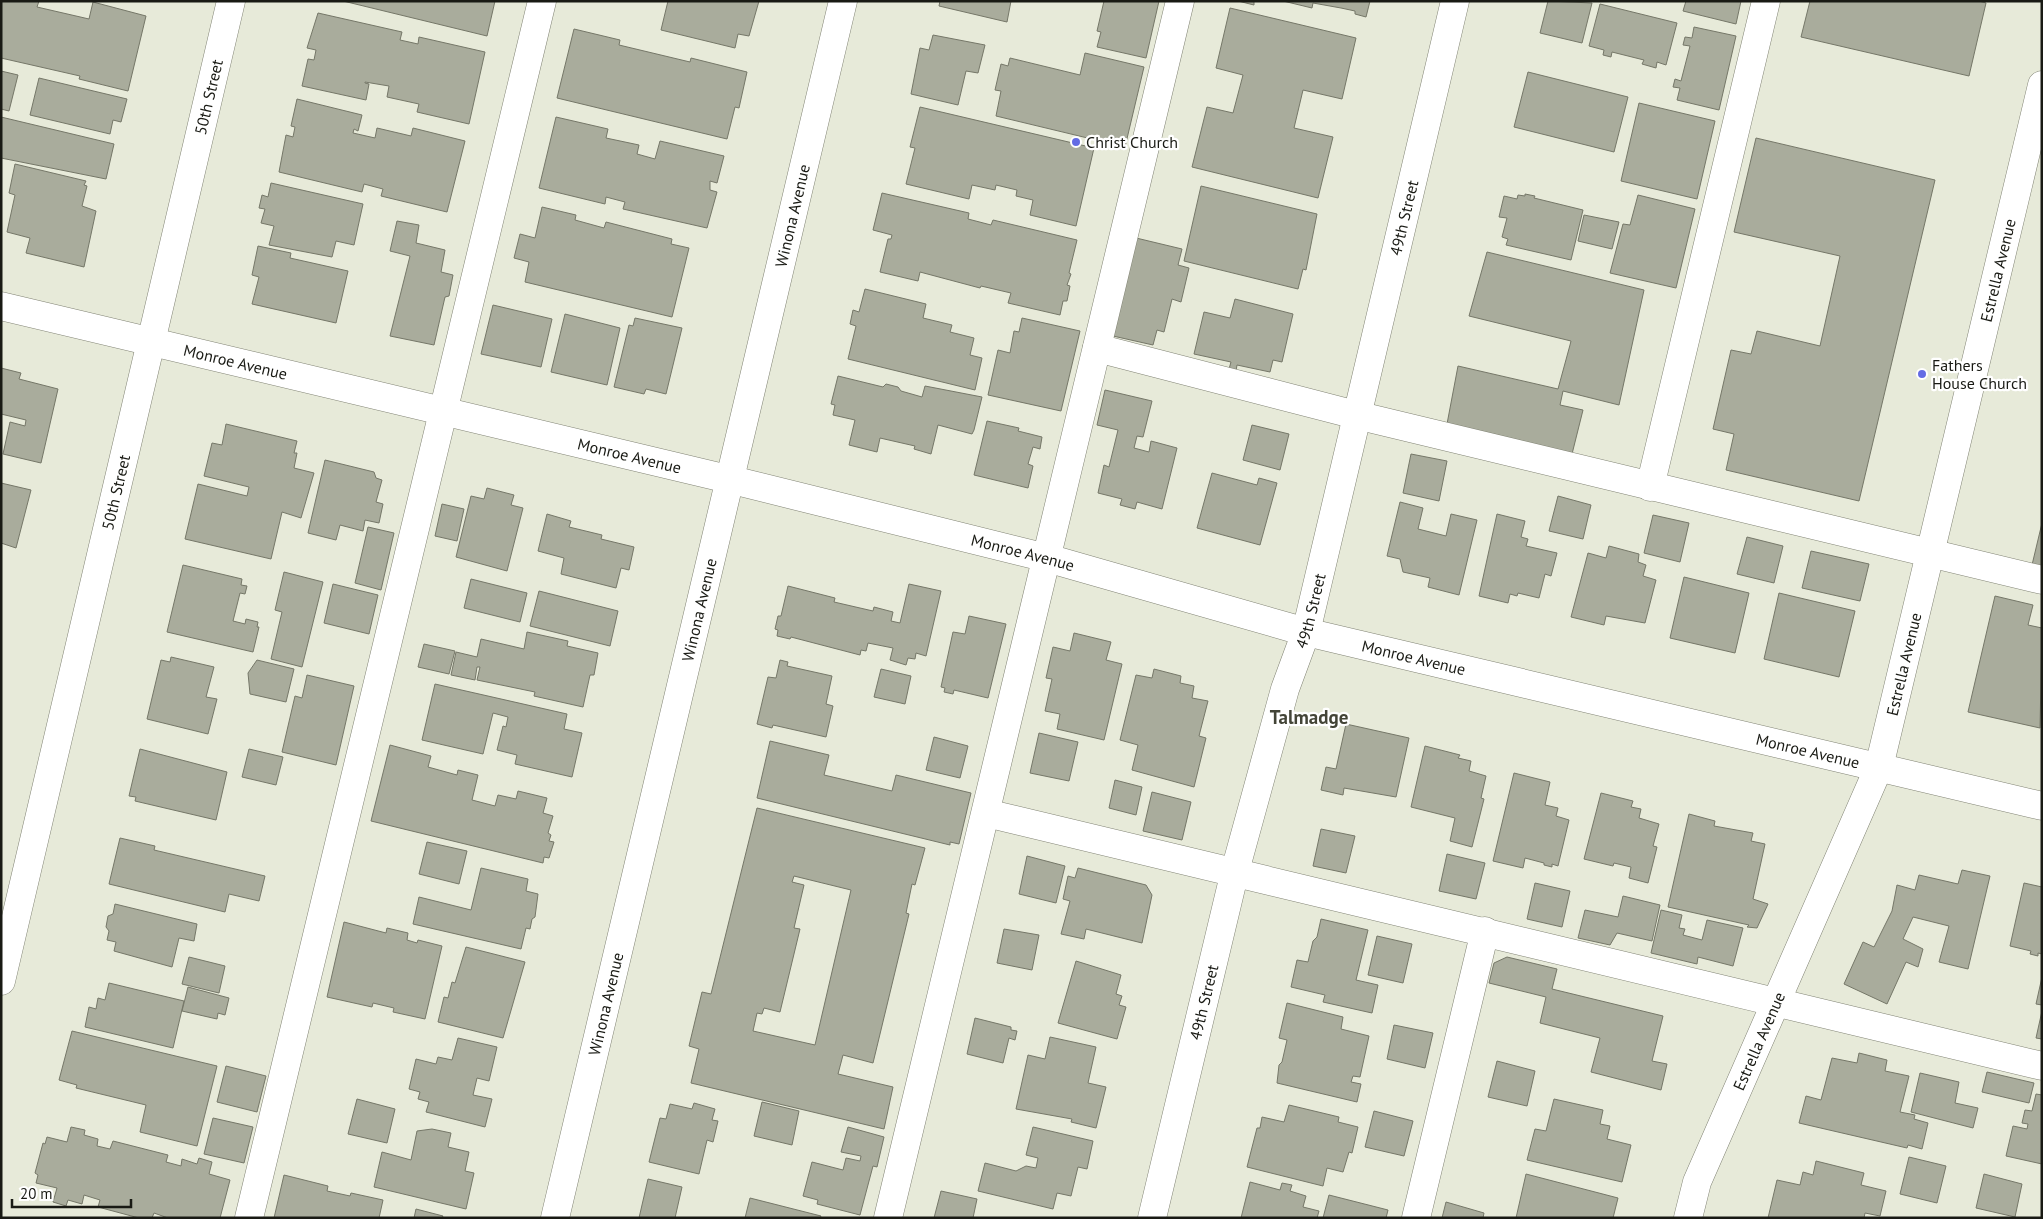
<svg xmlns="http://www.w3.org/2000/svg" width="2043" height="1219" font-family="'PT Sans',sans-serif">
<style>
.building{fill:#a9ac9c;stroke:#757768;fill-rule:evenodd}
.lines{fill:none;stroke-linecap:round;stroke-linejoin:round}
.minor-casing{stroke:#818374;stroke-width:29}
.minor{stroke:#fff;stroke-width:28}
.poi-dot{fill:#636be4;stroke:#fff;stroke-width:2}
.labels{text-anchor:middle;stroke-width:4.5;stroke-linejoin:round;paint-order:stroke}
.street-label{font-size:16px;fill:#191a14;stroke:#fff}
.poi-label{font-size:16px;fill:#191a14;stroke:#fff;text-anchor:start}
.quarter-label{font-size:19px;font-weight:bold;fill:#434437;stroke:#fff}
</style>
<rect width="100%" height="100%" fill="#e7ead9"/>
<path class="building" d="M1,1H39L37,7L89,19L93,2L146,16L128,91L79,79L80,76L1,58Z
M343,1H495L487,36Z
M668,1H759L749,36L738,34L735,48L661,30Z
M940,1H1011L1007,22L939,6Z
M1104,1H1159L1146,58L1097,47L1101,32L1097,31Z
M1238,1H1254V5Z
M1283,1H1370L1366,17L1355,14V11L1341,8L1313,3L1312,8Z
M1548,1L1592,3L1582,43L1540,33Z
M1686,1H1741L1736,24L1683,11Z
M1810,1H1979L1986,3L1969,76L1801,37Z
M1600,4L1677,23L1666,65L1657,62L1656,68L1642,64L1644,60L1612,52L1611,57L1603,55L1604,50L1589,46Z
M1230,8L1356,38L1342,99L1303,90L1294,128L1333,137L1318,198L1192,167L1207,107L1233,113L1243,75L1216,68Z
M318,13L402,32L400,40L418,44L419,37L485,52L469,124L417,112L419,104L387,97L389,86L365,82V83L369,84L366,100L302,86L308,59L314,60L316,50L307,48Z
M1694,27L1736,36L1719,110L1677,100L1680,88L1673,87L1675,79L1681,81L1690,46L1683,45L1685,37L1692,38Z
M574,29L620,40L619,45L690,62L691,58L747,72L739,108L735,107L727,139L557,98Z
M933,35L985,45L978,73L966,71L958,105L911,94L920,48L929,50Z
M1085,53L1144,67L1125,147L996,116L1001,91L995,90L1001,64L1008,66L1010,58L1080,75Z
M1,71L18,75L9,111L1,109Z
M1528,72L1628,97L1614,152L1514,127Z
M39,78L127,99L121,122L113,120L110,134L30,115Z
M297,99L362,115L358,131L354,129L353,133L375,138L377,128L411,136L413,128L465,141L447,212L381,196L383,189L364,184L362,192L279,172L286,135L293,137L295,127L291,126Z
M1639,103L1715,121L1697,199L1621,181Z
M920,107L1094,148L1076,226L1030,215L1033,200L1016,196L1017,190L996,185L995,190L972,185L969,199L906,184L915,148L910,147Z
M1,117L114,144L106,179L1,158Z
M556,117L608,129L606,138L639,145L637,154L655,159L660,141L724,156L717,183L710,181V190L717,192L707,228L623,209L625,202L606,197L605,204L539,188Z
M1756,138L1935,180L1859,501L1726,470L1734,434L1713,429L1731,350L1751,354L1757,331L1820,346L1840,256L1734,232Z
M15,164L86,181L84,185L87,186L82,206L96,211L84,267L26,253L30,238L7,232L15,195L9,193Z
M271,183L363,204L354,245L336,241L332,257L269,245L274,226L261,223L265,209L259,208L262,195L268,197Z
M1201,186L1317,214L1306,270L1303,269L1298,289L1184,261Z
M882,193L969,213L968,219L991,225L993,220L1077,240L1069,273L1071,274L1067,285L1070,286L1067,301H1063L1060,315L1008,303L1011,293L981,286L980,288L920,272L918,281L880,272L888,239H891L892,235L873,230Z
M1525,194L1535,196L1534,198L1583,210L1571,260L1506,245L1508,239L1502,237L1507,218L1499,217L1504,196L1517,199L1518,195L1525,196Z
M1638,195L1695,209L1676,288L1610,273L1623,224L1630,225Z
M542,207L576,215L575,220L604,228L606,222L672,239L671,244L689,248L672,317L525,282L529,262L514,258L520,234L535,238Z
M1584,215L1619,222L1612,249L1578,241Z
M397,221L419,225L416,243L445,250L441,272L453,275L449,296L445,297L434,345L390,336L410,256L390,251Z
M1132,237L1182,249L1178,265L1189,268L1181,302L1172,299L1164,332L1157,330L1153,345L1113,336Z
M258,246L291,253L290,258L348,271L336,323L252,304L259,277L252,275Z
M1487,252L1644,290L1619,405L1563,391L1560,405L1583,410L1572,454L1447,424L1458,366L1558,389L1570,345L1571,341L1469,316Z
M865,289L926,304L923,318L952,325L950,332L974,338L970,355L982,358L975,390L848,359L856,326L850,324L853,310L859,312Z
M1235,299L1293,314L1282,362L1273,360L1270,372L1237,365L1236,371L1229,369L1231,362L1194,354L1204,312L1230,318Z
M493,305L552,319L541,367L481,354Z
M565,314L620,328L607,385L551,372Z
M635,318L682,328L666,394L646,389L644,394L614,387L629,325L633,326Z
M1022,318L1080,331L1061,411L988,395L998,350L1010,353L1014,331L1019,332Z
M1,368L21,373L19,379L58,389L41,463L3,454L10,422L25,426L26,420L1,414Z
M838,376L883,387L886,384L898,387L901,391L922,397L925,386L982,397L974,430L972,434L938,425L931,454L914,449L915,446L880,438L877,452L849,445L855,420L833,415L835,405L831,404Z
M1105,390L1152,401L1143,437L1137,436L1134,448L1149,452L1151,441L1177,448L1162,509L1137,502L1135,509L1120,505L1122,499L1098,493L1104,465L1109,467L1118,430L1097,425Z
M987,421L1019,428L1018,431L1042,437L1040,449L1033,447L1028,464L1033,466L1028,488L974,475Z
M226,424L297,441L294,453H297L294,468L314,473L301,518L282,512L271,559L185,539L198,484L247,496L249,487L204,476L212,443L222,445Z
M1252,425L1289,434L1280,470L1243,460Z
M1411,454L1447,461L1439,501L1403,493Z
M325,460L374,472L376,478L382,480L376,502L383,504L379,523L365,520L363,531L340,525L336,540L308,533Z
M1212,473L1257,485L1259,478L1277,483L1260,545L1197,528Z
M1,483L31,490L16,548L1,543Z
M487,488L514,495L511,505L523,508L507,571L456,557L471,496L484,499Z
M1558,496L1591,505L1583,539L1549,531Z
M1400,502L1423,508L1418,529L1446,536L1451,514L1477,520L1459,595L1428,587L1430,578L1403,572L1400,559L1387,556Z
M442,504L464,509L457,541L435,536Z
M547,514L571,521L569,527L602,535L601,539L634,547L629,570L621,568L616,588L561,574L564,558L538,551Z
M1497,514L1525,521L1521,537L1528,539L1526,546L1557,553L1551,576L1545,574L1539,598L1518,593L1517,596L1510,594L1508,603L1479,596Z
M1653,515L1689,523L1680,562L1644,553Z
M2042,523V568L2032,565Z
M368,527L394,533L381,590L355,583Z
M1747,537L1783,546L1774,583L1737,574Z
M1609,546L1639,554L1638,562L1646,565L1643,576L1656,580L1645,623L1606,616L1604,625L1571,617L1588,553L1606,558Z
M1811,551L1869,564L1860,601L1802,588Z
M183,565L242,579L241,585L247,586L245,594L240,593L233,621L245,624L246,619L258,622L257,627H259L253,652L167,632Z
M284,572L323,582L302,667L271,659L282,612L275,610Z
M1684,577L1749,593L1735,653L1670,638Z
M471,579L527,593L520,622L464,608Z
M333,584L378,595L369,634L324,623Z
M909,584L941,591L926,656L916,653L915,659L908,658L906,665L890,660L893,648L868,643L866,651L861,650L860,655L791,637L790,639L777,636L778,630L775,629L778,616H781L788,586L835,598L834,602L873,611L874,607L893,612L891,621L900,623Z
M539,591L618,611L610,646L530,626Z
M1779,593L1855,611L1839,677L1764,659Z
M1995,596L2033,605L2028,625L2042,628L2040,728L1968,712Z
M969,616L1006,624L988,698L954,690L953,694L944,692L945,688L941,687L953,632L965,634Z
M527,632L568,641L567,646L598,653L594,675H590L583,707L534,696L535,692L477,680L480,667H477L475,680L451,675L456,652L477,657L481,639L524,649Z
M1074,633L1111,642L1106,660L1122,664L1104,740L1057,729L1060,714L1045,711L1052,679L1046,678L1053,647L1070,651Z
M424,644L455,651L449,674L418,667Z
M171,657L214,667L206,697L217,699L208,734L147,719L161,660L170,662Z
M257,660L294,669L286,702L250,694L248,673Z
M780,660L788,662L787,666L832,676L826,704L833,706L826,737L773,725L772,728L757,724L768,677L776,678Z
M881,669L911,676L905,704L874,697Z
M1154,669L1181,676L1180,683L1194,686L1192,698L1208,701L1199,736L1206,738L1194,787L1132,770L1138,745L1120,740L1136,675L1152,678Z
M307,675L354,686L336,765L282,752L295,696L302,698Z
M435,684L567,714L564,729L582,733L572,777L515,764L517,755L497,750L503,726L506,727L508,717L493,713L483,754L422,740Z
M1346,724L1409,738L1396,797L1344,788L1343,795L1321,790L1326,767L1336,769Z
M1039,733L1078,742L1069,781L1030,773Z
M934,737L968,746L960,778L926,770Z
M770,741L829,755L824,775L892,791L896,775L971,793L959,844L950,842V845L757,798Z
M390,745L431,756L428,767L457,775L458,770L478,775L472,800L495,806L498,795L516,799L518,791L547,798L543,813L553,816L548,833L551,835L549,841L554,842L549,858L544,857L543,863L371,821Z
M1425,746L1460,755L1458,758L1471,761L1469,771L1486,776L1481,798L1484,799L1472,847L1450,841L1455,818L1411,807Z
M140,749L227,772L216,820L135,801L136,797L129,796Z
M249,749L283,757L276,785L242,777Z
M1514,773L1550,782L1545,805L1558,808L1556,816L1569,820L1558,866L1552,864V867L1544,865V863L1525,858L1523,868L1493,861Z
M1115,780L1142,787L1136,815L1109,808Z
M1152,792L1191,802L1182,840L1143,831Z
M1601,793L1633,801L1631,807L1641,809L1639,818L1659,824L1653,846L1657,847L1648,883L1629,878L1631,867L1614,863L1613,866L1584,859Z
M757,808L925,848L915,885L912,884L906,913L909,914L873,1063L843,1055L838,1074L893,1087L884,1129L691,1083L699,1049L689,1046L702,992L711,994ZM794,876L851,890L815,1045L753,1031L757,1013L762,1014L764,1008L780,1012L800,929L794,928L804,885L792,882Z
M1689,814L1715,821L1714,826L1753,833L1751,841L1765,844L1753,899L1768,904L1757,928L1747,927L1749,925L1668,907Z
M1321,829L1355,836L1346,873L1313,866Z
M120,838L155,846L154,850L265,876L259,901L229,894L225,912L109,884Z
M427,842L467,851L459,884L419,874Z
M1447,854L1485,863L1476,899L1439,891Z
M1027,856L1065,866L1056,903L1019,894Z
M481,868L528,879L526,891L538,894L535,917L532,919L530,929L526,928L521,949L413,924L419,897L471,910Z
M1078,868L1146,885L1152,895L1142,943L1086,929L1084,939L1061,934L1070,901L1063,899L1068,876L1075,878Z
M1962,870L1990,876L1968,969L1939,962L1949,926L1913,917L1903,939L1923,949L1918,967L1906,962L1887,1004L1844,984L1863,942L1874,947L1892,911L1897,885L1915,890L1919,875L1958,884Z
M1535,883L1570,891L1562,927L1527,919Z
M2024,883L2042,887V954L2038,953V956L2030,954L2031,951L2010,946Z
M1623,896L1660,905L1652,941L1617,933L1610,945L1578,938L1585,910L1618,917Z
M115,904L197,924L194,941L179,938L172,967L114,951L116,942L107,940L109,931L106,927L108,916L113,914Z
M1661,910L1682,915L1679,928L1685,929L1683,935L1702,940L1707,920L1743,928L1733,966L1698,957L1697,964L1651,953Z
M1321,919L1368,930L1356,980L1378,985L1372,1013L1323,1002L1325,995L1291,987L1297,960L1308,962L1313,941L1317,937Z
M344,922L386,933L387,928L408,933L407,940L417,943L418,940L442,946L425,1019L393,1012L394,1008L373,1003L372,1007L327,997Z
M1004,929L1039,935L1032,970L997,963Z
M1377,936L1412,944L1403,983L1368,975Z
M466,947L525,962L503,1038L438,1022L444,997L448,998L452,982L455,983Z
M189,957L225,966L219,993L182,984Z
M1507,957L1557,969L1552,989L1663,1016L1652,1061L1667,1064L1661,1090L1591,1072L1600,1038L1540,1023L1546,997L1489,983L1494,963Z
M1076,961L1121,975L1116,994L1122,996L1119,1005L1126,1007L1117,1039L1058,1023Z
M2042,977V1005L2036,1004Z
M109,983L184,1001L173,1048L85,1027L89,1007L96,1009L98,998L105,1000Z
M188,987L229,998L225,1015L218,1013L217,1019L182,1011Z
M1287,1003L1343,1017L1341,1029L1369,1036L1360,1077L1353,1076L1351,1082L1361,1084L1357,1102L1277,1083L1279,1065L1282,1062L1287,1040L1279,1038Z
M2042,1011V1039L2036,1038Z
M975,1018L1011,1027V1030L1017,1031L1015,1040L1009,1038L1003,1063L967,1054Z
M1394,1025L1433,1033L1425,1068L1387,1059Z
M72,1031L217,1066L197,1146L140,1132L146,1105L76,1088L77,1085L59,1080Z
M1050,1037L1096,1047L1088,1083L1106,1087L1096,1128L1071,1122L1072,1119L1016,1109L1028,1055L1045,1059Z
M458,1038L497,1047L489,1081L477,1078L473,1095L492,1099L485,1127L426,1112L429,1102L418,1099L420,1092L409,1089L416,1059L436,1064L438,1057L452,1060Z
M1859,1053L1887,1060L1885,1071L1909,1076L1900,1112L1915,1115L1914,1119L1928,1123L1922,1149L1908,1145L1907,1148L1799,1123L1806,1096L1821,1100L1832,1058L1857,1063Z
M1497,1061L1535,1071L1527,1106L1488,1097Z
M226,1066L266,1076L257,1112L217,1102Z
M1987,1072L2034,1083L2029,1103L1982,1092Z
M1920,1073L1959,1082L1955,1103L1978,1108L1973,1128L1911,1112Z
M2036,1094L2042,1095V1164L2006,1156L2013,1126L2027,1129L2028,1124L2022,1123L2025,1110L2032,1111Z
M357,1099L395,1109L387,1143L348,1134Z
M1554,1099L1603,1110L1600,1124L1610,1126L1607,1139L1631,1145L1622,1182L1527,1160L1535,1129L1546,1131Z
M762,1102L799,1111L792,1145L754,1136Z
M694,1103L715,1109L712,1120L718,1121L713,1142L707,1140L699,1174L649,1162L660,1118L666,1119L670,1104L692,1109Z
M1289,1105L1339,1117L1338,1122L1358,1127L1352,1153L1349,1152L1343,1172L1327,1168L1323,1186L1247,1167L1257,1128H1260L1262,1117L1284,1122Z
M1374,1111L1413,1121L1404,1156L1365,1147Z
M213,1118L253,1127L244,1163L204,1154Z
M71,1127L85,1130L84,1135L98,1139L97,1146L110,1149L113,1141L168,1155L166,1162L181,1166L182,1159L197,1164L199,1158L212,1162L209,1174L230,1180L220,1218H168L154,1213L152,1218H139L98,1207L100,1200L84,1195L82,1204L68,1200L66,1206L53,1202L57,1188L36,1183L38,1175L35,1173L43,1143L45,1144L47,1137L67,1142Z
M848,1127L884,1137L877,1167L873,1166L860,1215L817,1204L818,1200L803,1196L812,1162L843,1170L846,1158L860,1161L861,1156L841,1152Z
M1033,1127L1093,1141L1087,1169L1078,1167L1071,1196L1057,1193L1053,1209L978,1191L985,1163L1016,1171L1026,1166L1036,1168L1038,1158L1026,1155Z
M432,1129L451,1133L448,1147L469,1152L465,1171L474,1173L466,1209L374,1187L382,1152L411,1160L417,1131Z
M1909,1157L1946,1166L1937,1203L1900,1194Z
M1816,1161L1864,1173L1861,1185L1886,1191L1880,1216L1865,1213L1864,1218H1768L1777,1180L1800,1185L1803,1172L1813,1175Z
M1526,1174L1618,1198L1613,1218H1516Z
M1984,1174L2022,1184L2015,1217L1976,1208Z
M284,1175L328,1186L327,1191L350,1196L351,1193L383,1200L379,1218H274Z
M648,1179L682,1187L675,1218H639Z
M1250,1182L1280,1190L1282,1183L1292,1185L1290,1191L1306,1196L1303,1207L1319,1211L1317,1218H1241Z
M941,1191L977,1199L973,1218H934Z
M1329,1195L1388,1210L1386,1218H1323Z
M750,1198L821,1216L820,1218H745Z
M1446,1202L1484,1213L1483,1218H1442Z
M416,1209L443,1216L442,1218H414Z"/>
<g class="lines">
<g class="minor-casing">
<g id="minor">
<path id="s1" d="M1,306L728,479L1047,558L1306,632L2042,806"/>
<path d="M1097,348L1356,415L2042,580"/>
<path d="M1650,487L1766,1"/>
<path d="M986,813C1338,895 1689,984 2042,1066"/>
<path id="s2" d="M1,981L231,1"/>
<path d="M249,1218L542,1"/>
<path id="s3" d="M555,1218L843,1"/>
<path d="M888,1218L1180,1"/>
<path id="s4" d="M1152,1218L1235,871L1285,689L1306,632L1455,1"/>
<path d="M1416,1218L1485,931"/>
<path id="s5" d="M1688,1218L1697,1182L1879,767L2042,85"/>
</g>
</g>
<use href="#minor" class="minor"/>
</g>
<g class="poi-dot">
<circle cx="1076" cy="142" r="5"/>
<circle cx="1922" cy="374" r="5"/>
</g>
<g class="labels">
<g class="street-label">
<text dy="6" stroke="none"><textPath href="#s2" startOffset="908">50th Street</textPath></text>
<text dy="6" stroke="none"><textPath href="#s3" startOffset="1030">Winona Avenue</textPath></text>
<text dy="6" stroke="none"><textPath href="#s4" startOffset="1032">49th Street</textPath></text>
<text dy="6" stroke="none"><textPath href="#s5" startOffset="1001">Estrella Avenue</textPath></text>
<text dy="6" stroke="none"><textPath href="#s1" startOffset="241">Monroe Avenue</textPath></text>
<text dy="6" stroke="none"><textPath href="#s1" startOffset="646">Monroe Avenue</textPath></text>
<text dy="6" stroke="none"><textPath href="#s2" startOffset="502">50th Street</textPath></text>
<text dy="6" stroke="none"><textPath href="#s1" startOffset="1051">Monroe Avenue</textPath></text>
<text dy="6" stroke="none"><textPath href="#s3" startOffset="625">Winona Avenue</textPath></text>
<text dy="6" stroke="none"><textPath href="#s4" startOffset="628">49th Street</textPath></text>
<text dy="6" stroke="none"><textPath href="#s1" startOffset="1456">Monroe Avenue</textPath></text>
<text dy="6" stroke="none"><textPath href="#s5" startOffset="596">Estrella Avenue</textPath></text>
<text dy="6" stroke="none"><textPath href="#s1" startOffset="1861">Monroe Avenue</textPath></text>
<text dy="6" stroke="none"><textPath href="#s4" startOffset="222">49th Street</textPath></text>
<text dy="6" stroke="none"><textPath href="#s3" startOffset="220">Winona Avenue</textPath></text>
<text dy="6" stroke="none"><textPath href="#s5" startOffset="191">Estrella Avenue</textPath></text>
</g>
<g class="poi-label">
<text x="1086" y="148">Christ Church</text>
<text x="1932" y="371">Fathers<tspan x="1932" dy="18">House Church</tspan></text>
</g>
<g class="quarter-label">
<text x="1309" y="724">Talmadge</text>
</g>
</g>
<rect width="2043" height="1219" fill="none" stroke="#191a14" stroke-width="5"/>
<path d="M12 1199v8h119v-8" fill="none" stroke="#191a14" stroke-width="2.5"/>
<text x="20" y="1199" font-size="15" fill="#191a14" stroke="#ffffff" stroke-width="4" paint-order="stroke">20 m</text>
</svg>
